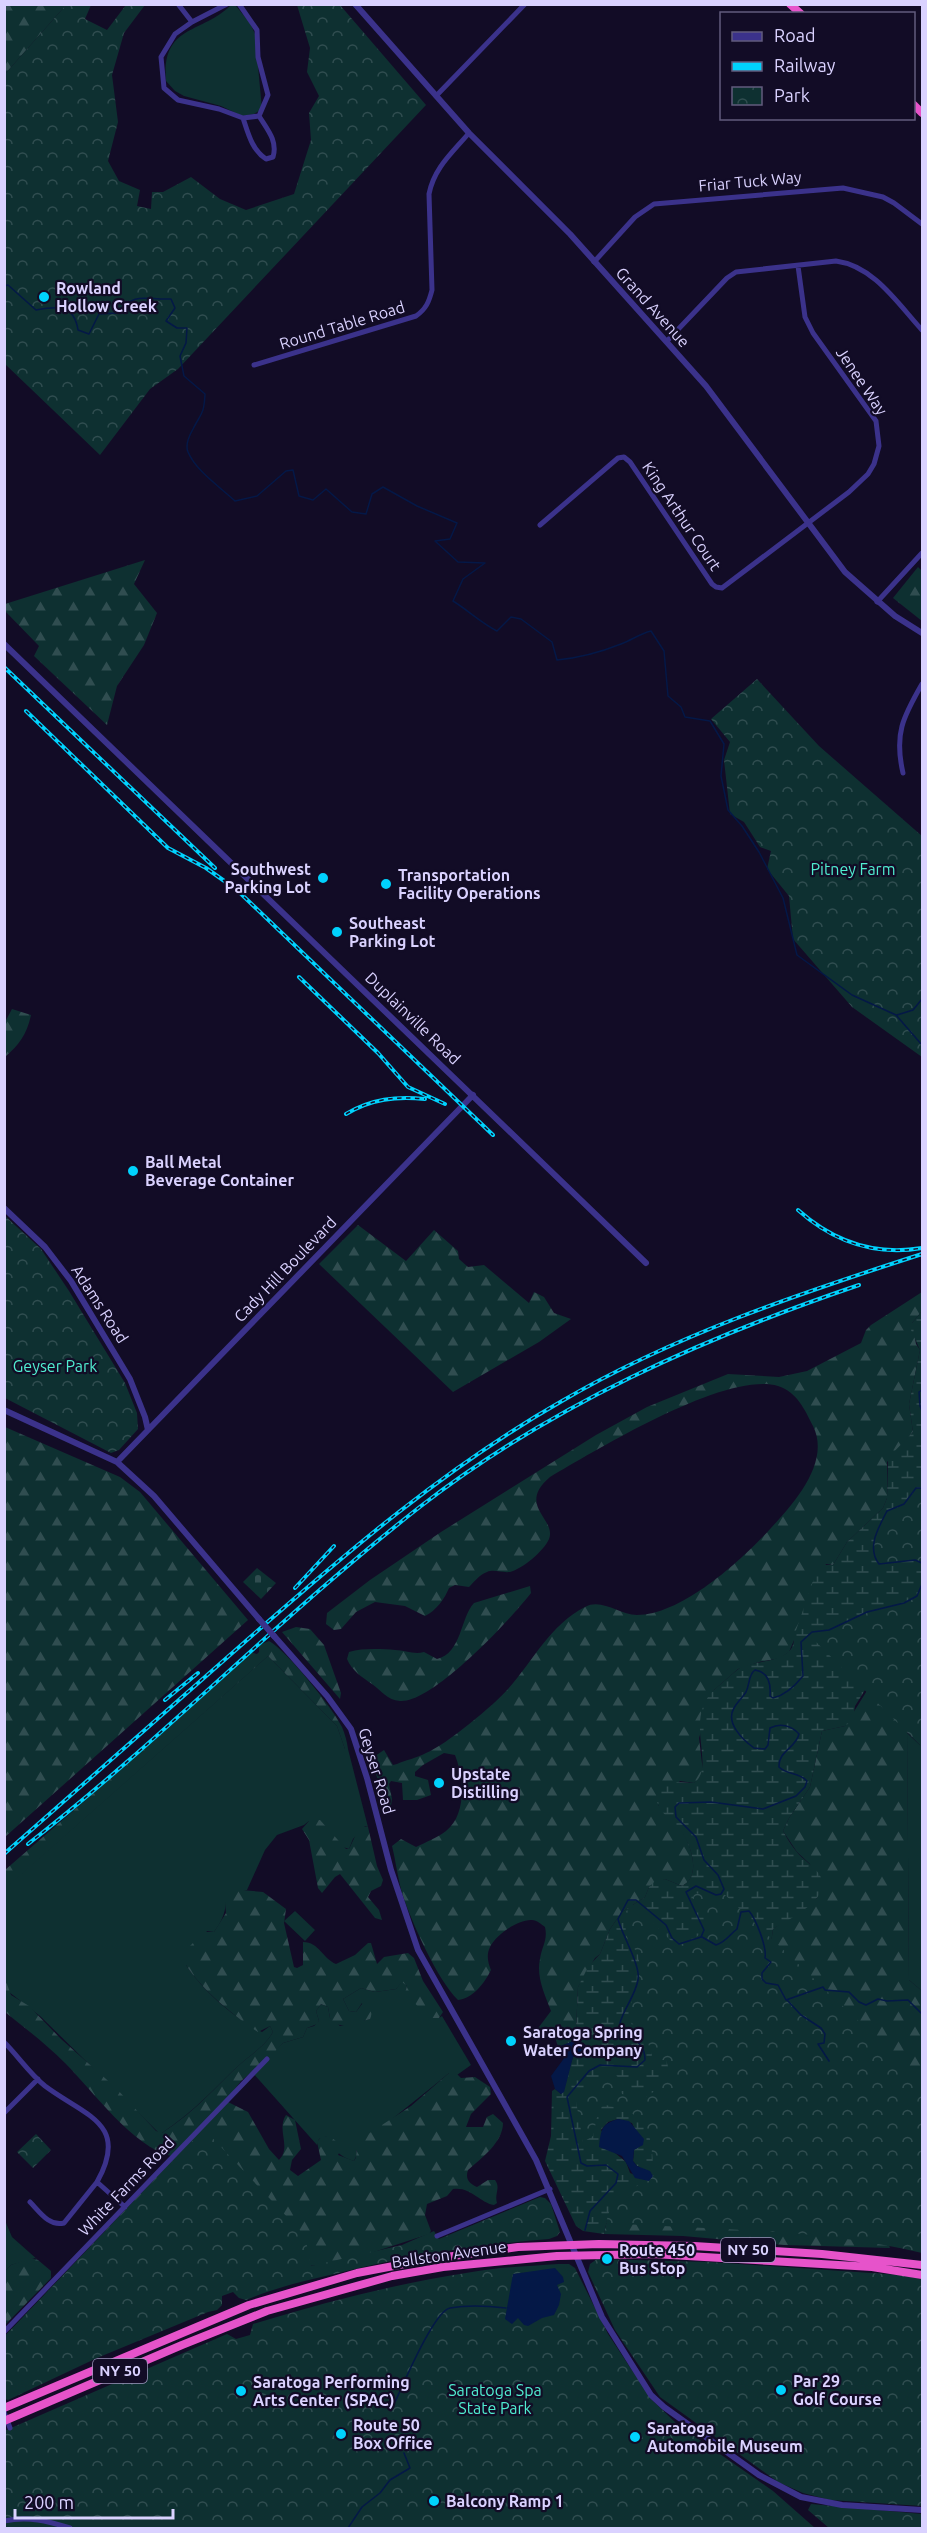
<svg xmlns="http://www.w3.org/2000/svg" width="927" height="2533" font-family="Ubuntu,sans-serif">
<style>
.grass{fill:#0e3031}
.forest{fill:url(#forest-firs)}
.wetland{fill:url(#wetland-marsh);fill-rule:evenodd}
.cemetery{fill:url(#cemetery-stones)}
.park{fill:url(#park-crowns)}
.water{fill:#041847}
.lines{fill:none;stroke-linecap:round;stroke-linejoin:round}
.stream{stroke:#041847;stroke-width:1.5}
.minor{stroke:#3b328b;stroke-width:5}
.tertiary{stroke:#3b328b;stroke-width:6}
.trunk{stroke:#e653ca;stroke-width:8}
.rail-casing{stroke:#00d2fd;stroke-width:4}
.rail{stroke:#120c26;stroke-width:1.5;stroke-dasharray:4.5;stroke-linecap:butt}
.tertiary-bridge{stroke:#3b328b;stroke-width:6}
.poi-dot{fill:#00d2fd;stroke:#120c26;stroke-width:2}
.labels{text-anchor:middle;stroke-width:4.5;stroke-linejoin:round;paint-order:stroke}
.shield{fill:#120c26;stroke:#9e97be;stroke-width:1.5}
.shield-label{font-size:15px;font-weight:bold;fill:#dad2ff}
.street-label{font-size:16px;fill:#dad2ff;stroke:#120c26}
.poi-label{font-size:16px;font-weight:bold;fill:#dad2ff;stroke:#120c26;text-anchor:start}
.park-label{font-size:16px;fill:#50edd0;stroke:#120c26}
</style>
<defs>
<pattern id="forest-firs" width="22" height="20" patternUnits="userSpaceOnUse" patternTransform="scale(1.5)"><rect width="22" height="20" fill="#0e3031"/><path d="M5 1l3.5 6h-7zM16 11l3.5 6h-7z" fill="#304d50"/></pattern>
<pattern id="wetland-marsh" width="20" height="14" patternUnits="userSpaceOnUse" patternTransform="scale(1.5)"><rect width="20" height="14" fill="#0e3031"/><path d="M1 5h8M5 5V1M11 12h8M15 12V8" fill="none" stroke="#304d50"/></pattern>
<pattern id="cemetery-stones" width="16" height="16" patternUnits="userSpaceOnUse" patternTransform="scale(1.5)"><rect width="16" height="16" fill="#0e3031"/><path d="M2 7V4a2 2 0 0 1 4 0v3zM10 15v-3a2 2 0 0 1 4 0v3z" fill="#304d50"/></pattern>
<pattern id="park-crowns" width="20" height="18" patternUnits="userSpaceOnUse" patternTransform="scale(1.5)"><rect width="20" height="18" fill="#0e3031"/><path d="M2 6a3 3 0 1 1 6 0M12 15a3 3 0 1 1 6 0" fill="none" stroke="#304d50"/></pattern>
</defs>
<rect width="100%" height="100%" fill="#120c26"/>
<path class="grass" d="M230,6H236L250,23L255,34L262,109L254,114L242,116L221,106L184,96L175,91L166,81C161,25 201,34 230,6Z
M268,1656L337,1726L345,1749H348L368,1827L365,1826L353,1839L349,1849L343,1847L320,1821H309L304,1825L277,1835L265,1850L247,1890L226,1895C227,1909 223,1920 214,1932L207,1931L186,1965C203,1991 234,2018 262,2032L270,2026L273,2032C265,2047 248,2056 236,2068C210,2093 193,2112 162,2133H159L40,2016L9,1992L4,1976V1889Z
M907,1733L922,1747V1991L909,1980Z
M295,1911L315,1930L305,1941L284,1921Z
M402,1981L407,1986L406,1993L429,2017L439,2018L442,2016L471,2065L457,2075L449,2073C418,2099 385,2123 356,2151L357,2154L354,2161C339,2157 334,2149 326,2136L319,2139L317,2145L252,2072L283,2043L303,2037L307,2028L314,2026L319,2021L316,2011L321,2004L328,2007L330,2018L340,2026L370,2019L362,2003L356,2012L349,2011L343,1999L361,1988L375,1992L396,1989Z
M4,2218L12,2237L38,2260L35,2258L11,2265L5,2271Z"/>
<path class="forest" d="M5,4L66,5L5,74L4,5Z
M145,560L134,584L157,613L144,645L117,686L107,725L34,656L39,646L5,611V604Z
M918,567L922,571V621L893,598Z
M12,1009L31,1015C27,1034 19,1045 5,1057V1022Z
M358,1225L406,1261L434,1230L458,1251L459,1259L468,1267L484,1265L529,1303L534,1292L544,1297L554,1313L571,1319L539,1342L453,1392L319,1264Z
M922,1292V1311L912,1323L916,1344L920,1350L909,1404L913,1432L887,1462V1498L883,1508L847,1542L833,1565L826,1564L789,1652L780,1658L759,1662L738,1669L714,1690L699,1738L703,1772L700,1779L694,1783L680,1781L658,1805C665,1814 675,1822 681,1830C691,1844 702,1877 682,1886L665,1879L649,1887L645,1897L622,1912L610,1929L600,1954L595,1958L578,1987L576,2029L571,2042L558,2047L555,2037L559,2027L545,2034H537L536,2031L551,2011C545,1995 536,1977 540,1959C542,1946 548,1940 545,1927C541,1924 537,1920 532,1920C518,1919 496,1935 490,1947C486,1955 488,1963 491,1970C484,1984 473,1998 458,2000C437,1979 413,1925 403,1896C398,1880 396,1862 392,1846L401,1839L416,1847C426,1842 437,1838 446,1831C467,1814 464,1778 455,1755L444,1753L423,1765L415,1772V1776L428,1780L431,1795L417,1800H403L402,1783L391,1781L389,1784L392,1799L390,1812L387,1813L381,1788L373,1766L375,1756L384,1750L393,1765L397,1764C406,1760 417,1758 426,1753C446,1745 494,1705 508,1689C533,1661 550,1625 585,1607C602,1598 619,1615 637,1615C682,1615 742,1560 771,1528C794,1503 831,1462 813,1426C805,1410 797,1392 778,1386C725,1371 597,1450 550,1477C516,1506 557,1519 549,1539C544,1551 522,1569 510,1572C502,1573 494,1569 487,1572C479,1575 475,1581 469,1587L455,1585L449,1588C445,1598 436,1611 425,1616L405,1606L375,1602L356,1612L341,1629L334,1630L326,1624L327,1613L370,1580L441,1532L596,1435L647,1407L728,1374L779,1377L807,1371L861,1343L866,1330L871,1325Z
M5,1427L120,1477L140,1492L248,1620L5,1837Z
M530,1586L531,1593C511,1619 432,1704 400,1701C387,1700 382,1691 372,1684C362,1677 352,1671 347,1659L349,1652C363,1648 381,1649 395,1650C405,1650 414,1655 424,1652L437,1659C462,1653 460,1618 474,1603Z
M296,1627L310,1629L324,1645L341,1693L340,1699L282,1632Z
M269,1641C286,1650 333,1708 342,1727C345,1734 347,1742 348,1749H345L337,1726L268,1656L5,1889V1870L158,1737L250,1652L257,1654L259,1652V1645Z
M873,1681L907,1712L909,1980L922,1991V2104L887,2241L890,2248L784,2245L683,2236L604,2234L607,2220L771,1943L773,1929L817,1898L810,1864L797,1852L783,1831L789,1818L810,1787L822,1731L845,1726Z
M317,1820H320L346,1849H349L359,1828L361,1826L368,1827L377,1866L383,1880L381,1886L371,1891L368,1897L379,1910L382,1920L375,1918L340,1874L335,1877L322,1893L318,1888L309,1840L302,1829L309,1821Z
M234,1887L241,1890L263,1892L286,1909L284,1923L294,1967L297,1968L303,1965V1942C319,1942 323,1959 336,1964L355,1955L368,1943H371L377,1964L384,1957L408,1953L414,1958L423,1981L443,2012L439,2018H429L405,1993L407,1986L402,1982L396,1989L375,1992L361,1988L343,1999L349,2011L356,2012L365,2000C371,2004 373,2013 370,2019L347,2026L333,2024L330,2018L328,2007L321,2004L316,2011L319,2021L317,2024L307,2028L303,2037L283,2043L271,2056L241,2081L227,2099L228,2102L248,2112L269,2149L279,2160C292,2147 276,2130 286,2115L295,2120L301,2149L292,2160L290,2170L298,2176L321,2160L317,2142L322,2136C331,2135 338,2141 341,2149L338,2155L354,2161C359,2154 354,2147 359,2140L411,2106L449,2073H456L461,2078L475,2077L490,2087L491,2094L471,2114L466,2127H483L487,2117L493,2114L503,2123C503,2142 482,2158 468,2170C465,2179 469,2183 477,2187L488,2180H495C501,2188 494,2194 497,2203L494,2205C479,2202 470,2186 453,2189L447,2196L427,2204L425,2215L431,2231L429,2234L337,2264L276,2268L5,2398V2336L147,2187L167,2165L171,2156C133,2147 93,2091 65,2063C46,2044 25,2028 5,2012L4,1976L11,1995L29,2006L61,2039L115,2087L156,2131L162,2133C194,2112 210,2093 236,2068C248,2056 265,2047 273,2032L270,2026L258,2032C233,2015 203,1991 186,1965V1950L204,1932H214L226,1913C225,1905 226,1900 226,1892Z
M31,2258L38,2260L51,2271V2278L5,2325V2271L11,2265Z"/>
<path class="wetland" d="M922,1311V1599L855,1706L853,1720L845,1726L822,1731L810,1787L789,1818L783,1831C787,1838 791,1845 796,1851C803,1860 813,1865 819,1874C835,1898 789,1919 773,1929L771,1943L673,2059L667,2167L607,2220L604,2234L583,2231L576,2226L545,2161L551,2136L552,2091L555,2089L561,2094L573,2057L586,2052V2045L577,2040L579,2029H576L578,1987L588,1967L600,1954L610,1929L622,1912L645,1897L649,1887L655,1881L665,1879L682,1886C702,1876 691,1845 681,1831C673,1820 661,1815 657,1802C663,1777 675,1783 694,1783C717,1766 682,1719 715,1689C721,1684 734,1672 740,1668C757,1659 796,1664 794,1636L817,1570L822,1565H833L847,1542L883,1508L887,1498L888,1458L913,1432L909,1404L920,1350L911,1330L912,1323ZM618,2119L632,2123L636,2132L633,2161L637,2166L644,2167L649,2181L630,2173L626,2162L615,2153L601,2130L608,2122Z"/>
<path class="cemetery" d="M257,1568L276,1583L261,1599L243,1582Z"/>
<path class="park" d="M66,5H91L85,19L107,30L126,5H145L124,33L112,75L118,122L108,161L119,181L140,190L137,206L151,209L152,192H163L191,177L220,199L246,210L294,194L311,140L309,113L319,96L307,72L310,48L297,5H340L426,105L178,369L150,389L100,455L5,364V74Z
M757,679L819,746L922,836V1057L852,1007L793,939L789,896L767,869L771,851L760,847L744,822L730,814L724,760L730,742L711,719Z
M4,1215L41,1249L69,1291L125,1383L137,1413L138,1429L119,1450L111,1453L5,1398Z
M916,1488H922V1563L915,1560L879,1564C866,1547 879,1527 887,1511L904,1504Z
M922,1584V1747L808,1634L817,1630H829L867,1612L904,1603L917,1596Z
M722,1892L922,2081V2253C819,2228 711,2230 606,2223L612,2201L654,2176C651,2134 652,2113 605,2105L599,2108L593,2136L583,2142L576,2101L588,2081L613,2073L619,2078V2090L622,2094L642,2099L655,2091L670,2073L666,2060H662L657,2067L649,2062L652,2055L648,2043L628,2018L640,1967L638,1954L626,1937L625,1913L631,1905H636L672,1942L683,1946C706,1935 712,1919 693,1899L694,1893L715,1896Z
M204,2129L305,2236L311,2266L402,2245L434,2231L439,2239L540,2197L545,2198L551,2204L560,2232L557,2236L549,2239C476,2245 405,2256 334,2274C304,2281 274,2288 246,2300L239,2298L233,2292L222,2296V2305L217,2310L208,2312L97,2358L8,2400L5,2399L4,2337Z
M36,2134L51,2150L33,2168L17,2152Z
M597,2259L709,2262L900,2275L922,2279V2506L830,2500L803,2493L778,2482L660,2397L615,2330L588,2272L590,2264Z
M559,2264H569L575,2268L608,2334L651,2399L677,2424L773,2491L815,2528H5L4,2431L227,2334L236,2339L250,2335L253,2324C326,2302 398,2283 472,2272C501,2267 531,2266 559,2264Z
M811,2504L922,2514V2528H829L808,2510Z"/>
<path class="water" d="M576,2029H579L577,2040L588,2049L586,2052L573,2057L564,2092L561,2094L555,2089L551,2076L565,2057L558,2047L571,2042Z
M618,2119L629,2121L644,2139L643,2145L634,2150L633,2161L637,2166L650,2171L653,2176L649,2181L635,2178L622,2156L599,2147C601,2130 601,2124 618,2119Z
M555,2268L563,2277L564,2282L557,2285L561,2294L559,2305L554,2315L542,2318L528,2326L524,2325L518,2318L512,2324L505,2319L513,2274Z"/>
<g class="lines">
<path class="stream" d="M4,286L8,285L36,310C58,306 74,304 78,330L89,334L99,314L116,313C137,291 144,300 171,299L175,308L166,321L177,328H187L186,343L180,356L184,376L205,394C204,415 201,413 193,429C189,436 185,445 188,452C196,471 220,487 235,501L257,496L286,471L293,470L299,496L313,500L326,489L352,512L366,514L372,494L383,487L417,506L457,523L450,539L435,541L458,562L485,563L463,579L453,601C469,611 481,623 497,631L511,617L521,619L552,642L557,660C578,658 601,652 621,644C632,640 639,634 651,631L664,651L668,696L681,707L685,717L710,721L724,744L721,776L728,810L742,826L759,852L783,898L797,955L852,995L896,1015L922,1045
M897,1015L913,1010L922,999
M922,1390L919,1392L920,1406L922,1411
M922,1488H916L904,1504L887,1511C879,1527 866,1547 879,1564L915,1560L922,1563
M702,1937L716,1945C726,1942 729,1935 737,1929L741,1912L749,1911C756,1919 767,1947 765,1958L771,1962L762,1973V1979L766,1983L778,1985L786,2000L823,1987L825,1990L849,1992L859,2002L866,2005L878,1999L887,2001L908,2000L922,2014
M787,2000L801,2015L821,2028L825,2034L824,2043L818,2044L829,2061
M585,2230L590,2211L616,2183L618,2174L606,2165L587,2166L581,2163L567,2097L589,2071L600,2065L637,2067L645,2060C645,2039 627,2039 620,2023C624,2008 635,1996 638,1980C641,1966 622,1935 618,1919L628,1900H636L666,1925L672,1938L679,1944L701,1937L704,1930L686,1892L696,1886L716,1895L721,1894L724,1889L718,1875L704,1860L696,1837L676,1817L675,1807L679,1803L711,1802L763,1809L796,1796L805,1787L807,1781C799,1772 787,1775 779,1767C778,1751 796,1748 799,1734C791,1725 780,1723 770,1728L768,1745L765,1749L754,1748C743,1740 725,1723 734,1708C737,1702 743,1697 746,1692C750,1684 748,1675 755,1670C769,1672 771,1684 770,1696L773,1698C786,1695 795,1686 803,1676L801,1642L812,1632L829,1630L867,1612L904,1603L917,1596L922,1584
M395,2402C403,2385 434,2311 450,2308C466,2305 490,2306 506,2308
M348,2528L362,2507L380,2493L390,2480L410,2468L404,2453"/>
<path class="minor" d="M178,4L192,22
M227,4L192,22L175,34L161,57L164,88L178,100L219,109L243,118L259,116L268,95L258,57L257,30L239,4
M436,96L525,4
M243,118C248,133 252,150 266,159L273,157C278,141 267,129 259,116
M594,262L635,217L654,204L843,188L883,197L894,203L922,224
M667,341L727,278L736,272L836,261C874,266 898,304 922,330
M254,365L416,316C426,309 429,302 432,290L429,194C434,168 452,153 469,133
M540,525L618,458L624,457L630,462L712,584L716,587L722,588L849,492L868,474L874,464L879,446L876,421L813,333L805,317L798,266
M877,602L922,553
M903,773C894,734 903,717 922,684
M4,2042C18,2056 30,2074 45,2086C85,2116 130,2123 97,2182L125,2207
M4,2113L38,2079
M30,2202C39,2211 49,2227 64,2223L97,2182
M437,2236L550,2189
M4,2332L267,2059
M4,2412L10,2428
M4,2521C29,2516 47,2521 70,2528"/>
<path class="tertiary" d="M355,4L469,133L570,234L706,386L845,572L895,616L922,633
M4,644L646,1263
M4,1208L45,1247L71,1281L130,1379L145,1417L148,1430
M4,1410L117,1462L154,1496L259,1619
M117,1462L473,1095
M274,1636L327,1696L351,1729L367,1778L391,1870L418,1950L536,2160L602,2317L651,2395L664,2407L759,2475L801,2497L842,2505L922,2510"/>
<path class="trunk" d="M790,4L801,14
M914,105L922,113
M4,2408L249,2305L357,2273L425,2260L518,2247L599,2244L694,2246L822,2254L922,2265
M4,2421L182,2345L267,2311L392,2276L443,2267L557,2256L653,2254L872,2267L922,2275"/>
<g class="rail-casing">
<path id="rail" d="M4,667L215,868
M26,711L168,848L206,868L237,890L493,1135
M299,977L378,1053L408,1087L445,1104
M346,1114C371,1099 396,1096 425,1099
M798,1210C834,1242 874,1256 922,1248
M295,1588L334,1546
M165,1700L198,1673
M28,1844C165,1737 285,1612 421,1506C552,1405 703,1338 859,1285
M4,1854C85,1783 166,1711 247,1640C347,1552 446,1467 562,1401C675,1335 798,1294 922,1254"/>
</g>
<use href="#rail" class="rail"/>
<path class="tertiary-bridge" d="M259,1619L274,1636"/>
</g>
<g class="poi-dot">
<circle cx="44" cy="297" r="6"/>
<circle cx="323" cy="878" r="6"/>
<circle cx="386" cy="884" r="6"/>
<circle cx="337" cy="932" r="6"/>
<circle cx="133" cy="1171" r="6"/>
<circle cx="439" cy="1783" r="6"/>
<circle cx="511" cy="2041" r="6"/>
<circle cx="607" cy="2259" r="6"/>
<circle cx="781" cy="2390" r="6"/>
<circle cx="241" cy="2391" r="6"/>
<circle cx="341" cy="2434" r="6"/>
<circle cx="635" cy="2437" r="6"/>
<circle cx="434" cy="2501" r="6"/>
</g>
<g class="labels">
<g class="shield">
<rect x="721" y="2238" width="54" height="24" rx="4.5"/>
<rect x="93" y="2359" width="54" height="24" rx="4.5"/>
</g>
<g class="shield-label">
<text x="748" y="2255">NY 50</text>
<text x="120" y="2376">NY 50</text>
</g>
<g class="street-label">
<text transform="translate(750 181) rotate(-5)" y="6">Friar Tuck Way</text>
<text transform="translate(653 307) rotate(48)" y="6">Grand Avenue</text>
<text transform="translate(342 325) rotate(-17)" y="6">Round Table Road</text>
<text transform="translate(862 381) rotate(56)" y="6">Jenee Way</text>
<text transform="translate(682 516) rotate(56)" y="6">King Arthur Court</text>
<text transform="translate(413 1018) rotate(44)" y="6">Duplainville Road</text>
<text transform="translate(285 1269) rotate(-46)" y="6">Cady Hill Boulevard</text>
<text transform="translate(100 1304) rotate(57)" y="6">Adams Road</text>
<text transform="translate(377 1771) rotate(73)" y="6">Geyser Road</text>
<text transform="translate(126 2186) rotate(-46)" y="6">White Farms Road</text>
<text transform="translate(449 2254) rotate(-8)" y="6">Ballston Avenue</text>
</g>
<g class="poi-label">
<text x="56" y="294">Rowland<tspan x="56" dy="18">Hollow Creek</tspan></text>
<text x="311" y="875" text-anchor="end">Southwest<tspan x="311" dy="18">Parking Lot</tspan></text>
<text x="398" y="881">Transportation<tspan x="398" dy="18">Facility Operations</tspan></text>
<text x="349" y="929">Southeast<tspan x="349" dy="18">Parking Lot</tspan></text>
<text x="145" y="1168">Ball Metal<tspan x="145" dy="18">Beverage Container</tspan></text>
<text x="451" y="1780">Upstate<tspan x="451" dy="18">Distilling</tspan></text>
<text x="523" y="2038">Saratoga Spring<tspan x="523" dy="18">Water Company</tspan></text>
<text x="619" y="2256">Route 450<tspan x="619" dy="18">Bus Stop</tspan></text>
<text x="793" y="2387">Par 29<tspan x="793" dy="18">Golf Course</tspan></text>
<text x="253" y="2388">Saratoga Performing<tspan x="253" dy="18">Arts Center (SPAC)</tspan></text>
<text x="353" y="2431">Route 50<tspan x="353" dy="18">Box Office</tspan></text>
<text x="647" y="2434">Saratoga<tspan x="647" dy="18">Automobile Museum</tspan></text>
<text x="446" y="2507">Balcony Ramp 1</text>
</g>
<g class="park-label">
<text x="853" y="875">Pitney Farm</text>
<text x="55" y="1372">Geyser Park</text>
<text x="495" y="2396">Saratoga Spa<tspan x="495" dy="18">State Park</tspan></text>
</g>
</g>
<rect width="927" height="2533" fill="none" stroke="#dad2ff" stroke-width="12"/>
<rect x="720" y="12" width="195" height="108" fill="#120c26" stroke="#625b7d" stroke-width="1.5"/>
<rect x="732" y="32" width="30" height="9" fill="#3b328b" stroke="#625b7d" stroke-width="1.5"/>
<text x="774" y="42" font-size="18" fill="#dad2ff">Road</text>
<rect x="732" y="62" width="30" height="9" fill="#00d2fd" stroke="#625b7d" stroke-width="1.5"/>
<text x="774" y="72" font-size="18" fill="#dad2ff">Railway</text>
<rect x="732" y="87" width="30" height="18" fill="url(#park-crowns)" stroke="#625b7d" stroke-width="1.5"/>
<text x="774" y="102" font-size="18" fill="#dad2ff">Park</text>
<path d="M15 2509v9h158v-9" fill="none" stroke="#dad2ff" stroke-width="3"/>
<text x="24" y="2509" font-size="18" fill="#dad2ff" stroke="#120c26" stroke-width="4.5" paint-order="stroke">200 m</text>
</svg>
